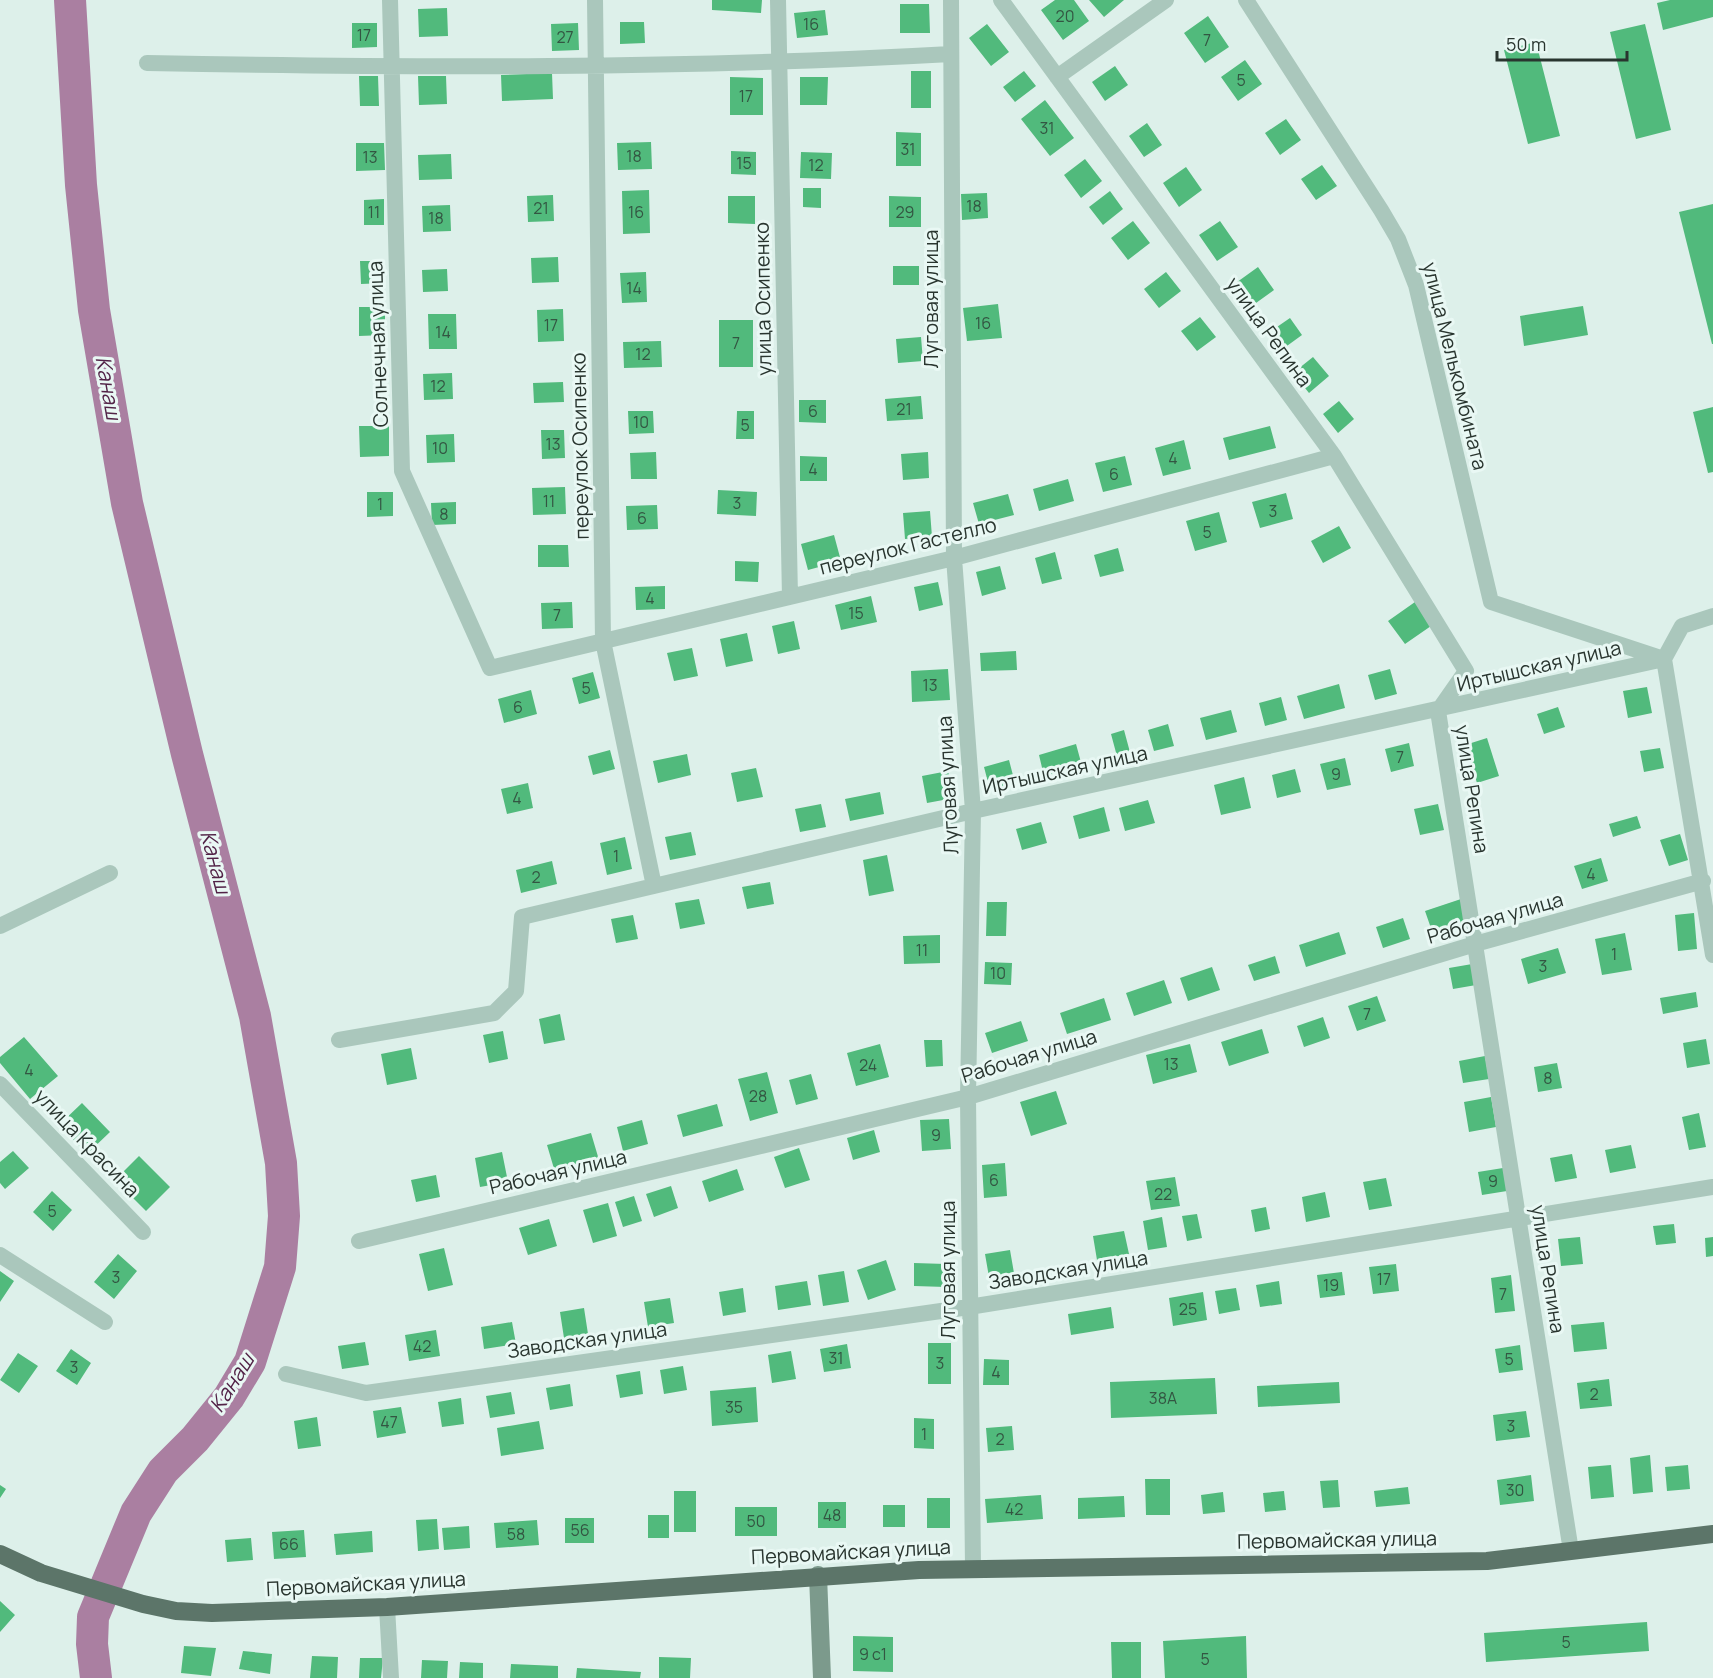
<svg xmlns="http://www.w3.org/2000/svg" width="1713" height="1678" font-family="Manrope,sans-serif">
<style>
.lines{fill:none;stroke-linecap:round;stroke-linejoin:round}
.river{stroke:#aa7fa1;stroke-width:32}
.building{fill:#51ba7c}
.street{stroke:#aac7bc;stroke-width:16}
.secondary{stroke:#7c9a8c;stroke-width:18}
.primary{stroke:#5c7569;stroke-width:18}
.labels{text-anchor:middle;stroke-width:6;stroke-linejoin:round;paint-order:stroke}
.number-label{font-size:16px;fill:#335642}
.street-label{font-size:20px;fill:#29352f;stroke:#e9f8f4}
.water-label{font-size:21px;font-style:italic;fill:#522347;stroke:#e9f8f4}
</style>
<rect width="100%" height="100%" fill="#ddf0ea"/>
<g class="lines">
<path class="river" d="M70,0L81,185L94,310L127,503L187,754L255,1016L281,1163L284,1216L280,1267L250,1362L229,1397L195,1439L163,1471L136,1513L93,1617L92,1644L96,1678"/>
</g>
<path class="building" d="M712,0H762L761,13L712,10Z
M1055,0H1074L1089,21L1063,40L1041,10Z
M1089,0H1124L1104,17Z
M1670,0H1713V17L1663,30L1657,3Z
M900,4H929L930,33H900Z
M447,8L448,36L419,37L418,9Z
M825,10L828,35L797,38L794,13Z
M1208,16L1229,47L1205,63L1184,33Z
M620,22H644L645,43L620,44Z
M352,23H377V47L352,48Z
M578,23L579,50L552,51L551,24Z
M987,24L1009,52L991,66L969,38Z
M1645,24L1671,130L1636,139L1610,32Z
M1536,42L1560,136L1528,144L1504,50Z
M1245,60L1262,84L1238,101L1221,77Z
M1115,66L1128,85L1105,101L1092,82Z
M911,71H931V108H911Z
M1024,71L1036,86L1015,102L1003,87Z
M552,73L553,99L502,101L501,75Z
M359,76H378L379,106H360Z
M418,76H446L447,104L419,105Z
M730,77L763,78V115H730Z
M800,77H828L827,105H800Z
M1045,100L1074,138L1050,156L1021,119Z
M1286,119L1301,140L1280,155L1265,133Z
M1147,123L1162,145L1144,157L1129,136Z
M896,132L921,133V166H896Z
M651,142L652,169L618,170L617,143Z
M356,143H384L385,170L356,171Z
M731,151L756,152V175L731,174Z
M801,152L832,153L831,179L800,178Z
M451,154L452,179L419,180L418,155Z
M1085,159L1102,181L1081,198L1064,175Z
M1322,165L1337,186L1316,200L1301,179Z
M1186,167L1202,190L1179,207L1163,183Z
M803,188H821V208L803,207Z
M649,190L650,233L623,234L622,191Z
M1110,191L1123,209L1103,225L1089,207Z
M987,193L988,218L962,220L961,194Z
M553,195L554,221L528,222L527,196Z
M728,196H755V224L728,223Z
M889,196L921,197V227H889Z
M384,199V225H364V200Z
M1713,204V344H1712L1679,212Z
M450,205L451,231L423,232L422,206Z
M1133,221L1150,243L1128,260L1111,238Z
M1220,221L1238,247L1217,261L1199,235Z
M558,257L559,282L532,283L531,258Z
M360,261H384L385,283L361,284Z
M893,266H919V285H893Z
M1258,267L1274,290L1249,308L1233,285Z
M447,269L448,291L423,292L422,270Z
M646,272L647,302L622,303L620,273Z
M1166,272L1181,291L1159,308L1144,289Z
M998,304L1002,338L967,341L963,308Z
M1583,306L1588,335L1524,346L1520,316Z
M359,307H385V335L359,336Z
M563,309L564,341L538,342L537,310Z
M428,314H456L457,349H429Z
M1200,317L1216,337L1197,351L1181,331Z
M1290,318L1302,335L1280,351L1268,333Z
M719,320H753V367H719Z
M921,337L923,361L898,363L896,339Z
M661,341L662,367L624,368L623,342Z
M1313,357L1329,376L1309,393L1293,373Z
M452,373L453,399L424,400L423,374Z
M563,382L564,402L534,403L533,383Z
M921,396L923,419L887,421L885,399Z
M799,400H826V423L799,422Z
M1339,401L1354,419L1338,433L1323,414Z
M1713,407V472L1708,473L1693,412Z
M628,411H653L654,433L629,434Z
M737,411H754V439H736Z
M359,426H389V456L360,457Z
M1270,426L1276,448L1229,460L1223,438Z
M541,430H564L565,458L542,459Z
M454,434L455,462L427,463L426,435Z
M1184,440L1191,469L1163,476L1155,448Z
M656,452L657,479H631L630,453Z
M928,452L929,478L903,480L901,454Z
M800,456L827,457V481H800Z
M1125,456L1132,485L1103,492L1095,463Z
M1068,479L1074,501L1039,511L1033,489Z
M565,487L566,514L533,515L532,488Z
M718,490L757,492L756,516L717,514Z
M367,492H393V516L367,517Z
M1286,493L1293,519L1260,528L1252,502Z
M1008,494L1014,515L979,524L973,503Z
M456,502V524L432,525L431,503Z
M657,505L658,529L627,530L626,506Z
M930,511L932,537L905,539L903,513Z
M1219,512L1227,542L1195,551L1186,521Z
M1339,526L1351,548L1323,563L1311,541Z
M834,535L841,561L808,570L801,544Z
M538,545H568L569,567H538Z
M1118,548L1124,571L1100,577L1094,555Z
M1055,552L1062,579L1042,584L1035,558Z
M735,561L759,562L758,582L735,581Z
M1000,566L1006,589L982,596L976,572Z
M938,582L943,605L919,611L914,587Z
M665,586V609L636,610L635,587Z
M871,596L877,622L841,630L835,605Z
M572,602L573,628L542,629L541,603Z
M1415,602L1431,626L1405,644L1388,621Z
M794,621L800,649L778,654L772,626Z
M747,633L753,661L726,667L720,639Z
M692,648L698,676L674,681L667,653Z
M1016,651L1017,670L981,671L980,653Z
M948,669L950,700L912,702L911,671Z
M1390,669L1397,694L1375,700L1368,675Z
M593,672L600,698L579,704L572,678Z
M1339,684L1345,708L1304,719L1297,696Z
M1647,687L1652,713L1628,718L1623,691Z
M531,690L537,714L504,723L498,699Z
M1281,697L1287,720L1265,726L1259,703Z
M1558,707L1565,727L1544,734L1537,714Z
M1231,710L1237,732L1206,740L1200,718Z
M1168,724L1174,746L1154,751L1148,730Z
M1124,730L1131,756L1118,760L1111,734Z
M1487,738L1499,776L1477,783L1465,745Z
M1409,743L1414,766L1391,772L1385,749Z
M1076,744L1082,766L1044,776L1039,755Z
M1660,748L1664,768L1644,772L1640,751Z
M610,750L615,769L593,775L588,756Z
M687,754L691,775L658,783L653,761Z
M1345,758L1351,785L1327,790L1320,764Z
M1009,760L1015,783L990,790L984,767Z
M756,768L763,797L737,802L731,773Z
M1295,769L1301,792L1277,798L1272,775Z
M948,771L954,798L927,803L922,776Z
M1244,777L1251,808L1221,815L1214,785Z
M528,783L533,808L507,814L501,789Z
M880,792L884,814L850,821L845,799Z
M1148,800L1155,823L1125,831L1119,808Z
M821,804L826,827L800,832L795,809Z
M1438,804L1444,830L1420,835L1414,809Z
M1104,807L1110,831L1079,839L1073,816Z
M1637,816L1641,828L1613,837L1609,824Z
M1041,822L1047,843L1022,850L1016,829Z
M691,832L696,855L670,860L665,837Z
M1680,834L1688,860L1669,866L1660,840Z
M625,837L632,869L607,875L600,843Z
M887,855L894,891L869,896L863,860Z
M1601,858L1608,881L1582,889L1574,866Z
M552,861L557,884L521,893L516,870Z
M770,882L774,904L747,909L742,887Z
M1464,898L1471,921L1433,934L1425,911Z
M699,899L705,924L680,929L675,903Z
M987,902H1007L1006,936H986Z
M1694,913L1697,949L1678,951L1675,915Z
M633,915L638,939L616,943L611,919Z
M1403,918L1410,939L1383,948L1376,927Z
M1339,932L1346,954L1306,967L1299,945Z
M1625,933L1632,970L1602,975L1595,939Z
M940,935V963L904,964L903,936Z
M1558,948L1566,973L1528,984L1521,959Z
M1275,956L1280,973L1254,981L1248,965Z
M985,962L1012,963L1011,985L984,984Z
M1478,963L1482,984L1453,989L1449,968Z
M1212,967L1220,990L1188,1001L1180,978Z
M1164,980L1172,1003L1134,1016L1126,993Z
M1696,992L1698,1007L1663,1014L1660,998Z
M1377,996L1386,1021L1357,1031L1348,1006Z
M1104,998L1111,1020L1067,1034L1060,1013Z
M560,1014L565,1040L544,1044L539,1019Z
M1323,1017L1330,1038L1304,1047L1297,1026Z
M1021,1021L1028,1041L992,1053L985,1033Z
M1262,1029L1269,1053L1229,1066L1221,1042Z
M503,1031L508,1059L489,1063L483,1035Z
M24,1037L58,1076L30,1099L0,1063V1057Z
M1706,1039L1710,1064L1687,1068L1683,1043Z
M924,1040H942L943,1066L926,1067Z
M880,1044L889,1077L856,1086L847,1053Z
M1190,1044L1197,1072L1153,1084L1146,1055Z
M411,1048L417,1079L387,1085L381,1054Z
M1485,1056L1489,1079L1463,1083L1459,1061Z
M1557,1063L1562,1088L1538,1092L1534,1067Z
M767,1072L778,1113L750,1121L738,1079Z
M811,1074L818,1099L796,1105L789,1080Z
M1056,1091L1067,1124L1031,1136L1020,1102Z
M1491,1097L1496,1127L1469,1132L1464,1102Z
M82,1103L110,1132L87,1154L59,1125Z
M717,1104L723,1126L683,1137L677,1115Z
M1699,1113L1706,1147L1689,1150L1682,1117Z
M949,1119L951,1149L922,1151L920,1120Z
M642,1120L648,1144L623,1151L617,1127Z
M874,1130L880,1152L853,1160L847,1138Z
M591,1133L599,1160L555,1172L547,1145Z
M1631,1145L1636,1168L1610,1173L1605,1150Z
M799,1148L810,1180L785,1188L774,1157Z
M13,1151L29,1168L5,1189L0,1183V1162Z
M502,1152L508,1182L480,1187L475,1158Z
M1572,1154L1577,1178L1555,1182L1550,1158Z
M139,1156L170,1187L146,1211L115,1180Z
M1005,1163L1007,1196L984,1198L982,1165Z
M1503,1168L1507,1191L1482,1195L1478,1172Z
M737,1169L744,1190L709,1202L702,1181Z
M436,1175L440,1197L416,1202L411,1180Z
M1175,1177L1180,1206L1151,1210L1146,1181Z
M1386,1178L1392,1206L1369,1210L1363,1182Z
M671,1186L678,1208L654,1217L646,1194Z
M52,1191L72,1210L53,1231L33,1212Z
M1325,1192L1330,1217L1306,1222L1302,1197Z
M634,1196L642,1221L623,1227L615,1202Z
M608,1203L617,1236L593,1243L583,1210Z
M1266,1207L1270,1229L1255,1232L1251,1210Z
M1197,1214L1202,1238L1187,1241L1182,1216Z
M1162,1217L1167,1247L1148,1250L1143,1221Z
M549,1219L557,1246L528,1255L519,1228Z
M1674,1224L1676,1243L1656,1245L1653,1226Z
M1124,1231L1129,1254L1097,1260L1093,1236Z
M1580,1237L1583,1264L1561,1266L1558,1239Z
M1713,1237V1256L1706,1257L1705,1238Z
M444,1248L453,1285L428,1291L419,1254Z
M1010,1250L1014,1273L989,1277L985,1254Z
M118,1254L137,1271L114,1299L94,1282Z
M886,1260L896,1290L868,1300L857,1270Z
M914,1263L946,1264V1287L914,1286Z
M1396,1264L1399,1291L1373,1294L1369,1267Z
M0,1271L14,1281L0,1302Z
M844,1271L849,1302L823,1306L818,1275Z
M1342,1272L1345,1295L1320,1298L1317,1275Z
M1511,1275L1515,1311L1495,1313L1491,1278Z
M807,1281L811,1305L778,1310L775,1286Z
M1279,1281L1282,1304L1260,1307L1256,1285Z
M743,1288L746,1312L723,1316L719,1292Z
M1236,1288L1240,1310L1219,1314L1215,1291Z
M1203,1292L1207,1320L1173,1326L1169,1298Z
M670,1298L674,1323L648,1327L644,1302Z
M1111,1307L1114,1328L1071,1335L1068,1314Z
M584,1308L588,1334L564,1338L560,1312Z
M512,1322L516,1344L484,1349L481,1327Z
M1604,1322L1607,1349L1574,1352L1571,1325Z
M436,1330L440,1356L409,1361L405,1335Z
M365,1342L369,1365L342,1369L338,1346Z
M928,1343H951V1384H928Z
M847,1344L851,1368L824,1372L820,1349Z
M1520,1345L1523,1370L1499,1373L1495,1349Z
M71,1349L91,1363L77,1385L56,1371Z
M791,1351L796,1379L772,1383L768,1355Z
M18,1353L38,1366L19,1393L0,1380Z
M984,1359L1009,1360V1385H983Z
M683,1366L687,1390L664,1394L660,1370Z
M640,1371L643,1394L620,1398L616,1375Z
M1215,1378L1217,1414L1111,1418L1110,1382Z
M1609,1379L1612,1406L1580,1409L1577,1383Z
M1339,1382L1340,1403L1258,1407L1257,1386Z
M570,1384L573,1406L550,1410L546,1388Z
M756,1387L758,1422L712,1426L710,1391Z
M511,1392L515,1414L490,1418L486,1396Z
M461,1398L464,1424L442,1427L438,1402Z
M401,1407L406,1433L377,1438L373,1411Z
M1526,1411L1530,1437L1496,1441L1493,1415Z
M317,1417L321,1446L298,1449L294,1421Z
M914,1418L934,1419V1449L914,1448Z
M539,1421L544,1449L501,1456L497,1428Z
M1012,1426L1014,1450L988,1452L986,1428Z
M1650,1455L1653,1492L1633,1494L1630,1458Z
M1611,1465L1614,1497L1591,1499L1588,1467Z
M1688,1465L1690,1489L1667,1491L1665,1467Z
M1531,1475L1534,1501L1500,1505L1497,1480Z
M1145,1479H1170V1515H1146Z
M1338,1480L1340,1507L1323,1508L1320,1481Z
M0,1485L6,1489L0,1498Z
M1408,1487L1410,1504L1376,1507L1374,1491Z
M674,1491H696V1532H674Z
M1284,1491L1286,1510L1265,1512L1263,1493Z
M1223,1492L1225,1512L1203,1514L1201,1495Z
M1041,1495L1043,1519L987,1523L985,1499Z
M1124,1496L1125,1517L1078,1519V1498Z
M927,1498H950V1528H927Z
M818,1502H846V1528H818Z
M883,1505H905V1527H883Z
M735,1507H777V1536H735Z
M648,1515H669V1538H648Z
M565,1518H594V1543H565Z
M437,1519L439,1549L418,1551L416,1520Z
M537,1520L539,1545L496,1548L494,1523Z
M469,1526L470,1548L444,1550L442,1528Z
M304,1530L306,1557L274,1559L272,1532Z
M372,1531L373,1552L336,1555L334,1534Z
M251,1538L253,1560L227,1562L225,1540Z
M0,1601L15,1615L0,1632Z
M1647,1622L1649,1651L1486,1662L1484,1633Z
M853,1636L893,1637V1672L853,1671Z
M1246,1636L1247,1678H1165L1163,1641Z
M1111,1642H1141V1678H1112Z
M184,1646L216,1648L211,1676L181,1673Z
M243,1651L272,1654L270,1674L239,1669Z
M312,1656L338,1657L337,1678H310Z
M659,1657L691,1658L690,1678H659Z
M360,1658H383L381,1678H359Z
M422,1660L448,1661L447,1678H421Z
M460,1662L483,1663V1678H459Z
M511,1664L558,1666V1678H510Z
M577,1668L641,1672L640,1678H576Z"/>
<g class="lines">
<path class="street" d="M390,0L402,471L490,668L954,558L1334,456
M595,0L603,641L654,886
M778,0L790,597
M951,0L954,558L973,811L968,1097L973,1568
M1001,0L1334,456L1466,671L1438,711L1571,1551
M1246,0L1381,210L1398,239L1416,285L1491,602L1664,659
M147,63C415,68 683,69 951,54
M1057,77L1166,0
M1664,659L1713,955
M0,926L110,873
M339,1040L494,1013L516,991L522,917L973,811L1664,659L1682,626L1713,616
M0,1084L143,1232
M359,1241L968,1097L1475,944L1703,881
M0,1255L105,1322
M286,1374L366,1393L969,1307L1713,1187
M387,1607L391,1678"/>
<path class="secondary" d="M818,1575L822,1678"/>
<path class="primary" d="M0,1554L41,1573L143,1604L176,1611L212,1613L387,1607L919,1570L1487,1561L1713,1534"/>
</g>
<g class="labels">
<g class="number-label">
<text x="1065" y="22">20</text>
<text x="811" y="30">16</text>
<text x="364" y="41">17</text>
<text x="565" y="43">27</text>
<text x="1207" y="46">7</text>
<text x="1241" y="86">5</text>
<text x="746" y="102">17</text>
<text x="1047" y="134">31</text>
<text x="908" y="155">31</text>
<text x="634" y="162">18</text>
<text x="370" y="163">13</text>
<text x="744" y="169">15</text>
<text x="816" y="171">12</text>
<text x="974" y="212">18</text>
<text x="541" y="214">21</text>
<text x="374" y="218">11</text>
<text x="636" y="218">16</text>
<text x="905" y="218">29</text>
<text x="436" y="224">18</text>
<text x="634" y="294">14</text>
<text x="983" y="329">16</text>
<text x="551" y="331">17</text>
<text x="443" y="338">14</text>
<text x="736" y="349">7</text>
<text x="643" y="360">12</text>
<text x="438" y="392">12</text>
<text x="904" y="415">21</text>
<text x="813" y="417">6</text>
<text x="641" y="428">10</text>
<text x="745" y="431">5</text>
<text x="553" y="450">13</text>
<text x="440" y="454">10</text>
<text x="1173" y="464">4</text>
<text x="813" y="475">4</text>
<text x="1114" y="480">6</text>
<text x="549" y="507">11</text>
<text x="737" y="509">3</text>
<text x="380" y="510">1</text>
<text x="1273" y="517">3</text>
<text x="444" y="520">8</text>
<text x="642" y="524">6</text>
<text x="1207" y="538">5</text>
<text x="650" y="604">4</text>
<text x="856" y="619">15</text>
<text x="557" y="621">7</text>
<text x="930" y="691">13</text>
<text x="586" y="694">5</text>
<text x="518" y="713">6</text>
<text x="1400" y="763">7</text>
<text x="1336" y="780">9</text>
<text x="517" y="804">4</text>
<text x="616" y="862">1</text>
<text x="1591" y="880">4</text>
<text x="536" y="883">2</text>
<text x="922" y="956">11</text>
<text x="1614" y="960">1</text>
<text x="1543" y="972">3</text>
<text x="998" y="979">10</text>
<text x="1367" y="1020">7</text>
<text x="1171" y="1070">13</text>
<text x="868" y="1071">24</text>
<text x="29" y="1076">4</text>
<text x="1548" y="1084">8</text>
<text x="758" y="1102">28</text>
<text x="936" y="1141">9</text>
<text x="994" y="1186">6</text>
<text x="1493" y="1187">9</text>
<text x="1163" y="1200">22</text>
<text x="52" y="1217">5</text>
<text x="116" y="1283">3</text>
<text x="1384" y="1285">17</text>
<text x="1331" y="1291">19</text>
<text x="1503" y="1300">7</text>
<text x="1188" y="1315">25</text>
<text x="422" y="1352">42</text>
<text x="836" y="1364">31</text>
<text x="1509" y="1365">5</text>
<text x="940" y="1369">3</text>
<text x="74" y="1373">3</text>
<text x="996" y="1378">4</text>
<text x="1594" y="1400">2</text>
<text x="1163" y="1404">38А</text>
<text x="734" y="1413">35</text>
<text x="389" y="1428">47</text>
<text x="1511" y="1432">3</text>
<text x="924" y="1440">1</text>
<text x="1000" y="1445">2</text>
<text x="1515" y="1496">30</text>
<text x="1014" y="1515">42</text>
<text x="832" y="1521">48</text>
<text x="756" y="1527">50</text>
<text x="580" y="1536">56</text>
<text x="516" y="1540">58</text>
<text x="289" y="1550">66</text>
<text x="1566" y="1648">5</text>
<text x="873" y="1660">9 с1</text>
<text x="1205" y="1665">5</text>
</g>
<g class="street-label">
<text transform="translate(763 299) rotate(-91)" y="7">улица Осипенко</text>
<text transform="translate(931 299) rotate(-90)" y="7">Луговая улица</text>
<text transform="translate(1269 332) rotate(54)" y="7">улица Репина</text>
<text transform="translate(378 344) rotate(-92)" y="7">Солнечная улица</text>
<text transform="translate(1455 366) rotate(76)" y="7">улица Мелькомбината</text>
<text transform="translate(580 446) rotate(-91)" y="7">переулок Осипенко</text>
<text transform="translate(908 546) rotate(-14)" y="7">переулок Гастелло</text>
<text transform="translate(1539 666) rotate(-13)" y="7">Иртышская улица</text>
<text transform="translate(1065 770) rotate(-12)" y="7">Иртышская улица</text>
<text transform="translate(948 785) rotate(-93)" y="7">Луговая улица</text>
<text transform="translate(1472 789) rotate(81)" y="7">улица Репина</text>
<text transform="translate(1495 918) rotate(-16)" y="7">Рабочая улица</text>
<text transform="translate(1029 1056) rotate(-17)" y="7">Рабочая улица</text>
<text transform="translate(87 1143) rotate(46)" y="7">улица Красина</text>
<text transform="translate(558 1172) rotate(-13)" y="7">Рабочая улица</text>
<text transform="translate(1548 1269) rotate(81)" y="7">улица Репина</text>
<text transform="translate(948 1270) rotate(-90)" y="7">Луговая улица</text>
<text transform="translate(1068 1270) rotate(-9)" y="7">Заводская улица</text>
<text transform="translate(587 1340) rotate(-8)" y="7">Заводская улица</text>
<text transform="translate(1337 1540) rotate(-1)" y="7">Первомайская улица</text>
<text transform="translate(851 1552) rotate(-3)" y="7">Первомайская улица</text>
<text transform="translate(366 1584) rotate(-3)" y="7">Первомайская улица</text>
</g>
<g class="water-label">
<text transform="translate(108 388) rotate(80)" y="7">Канаш</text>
<text transform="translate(215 862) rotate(75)" y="7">Канаш</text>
<text transform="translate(232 1383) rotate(-58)" y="7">Канаш</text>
</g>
</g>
<path d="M1497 51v9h130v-9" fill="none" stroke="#29352f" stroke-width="3"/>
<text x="1506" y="51" font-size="18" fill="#29352f" stroke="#e9f8f4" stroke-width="4.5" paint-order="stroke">50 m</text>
</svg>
